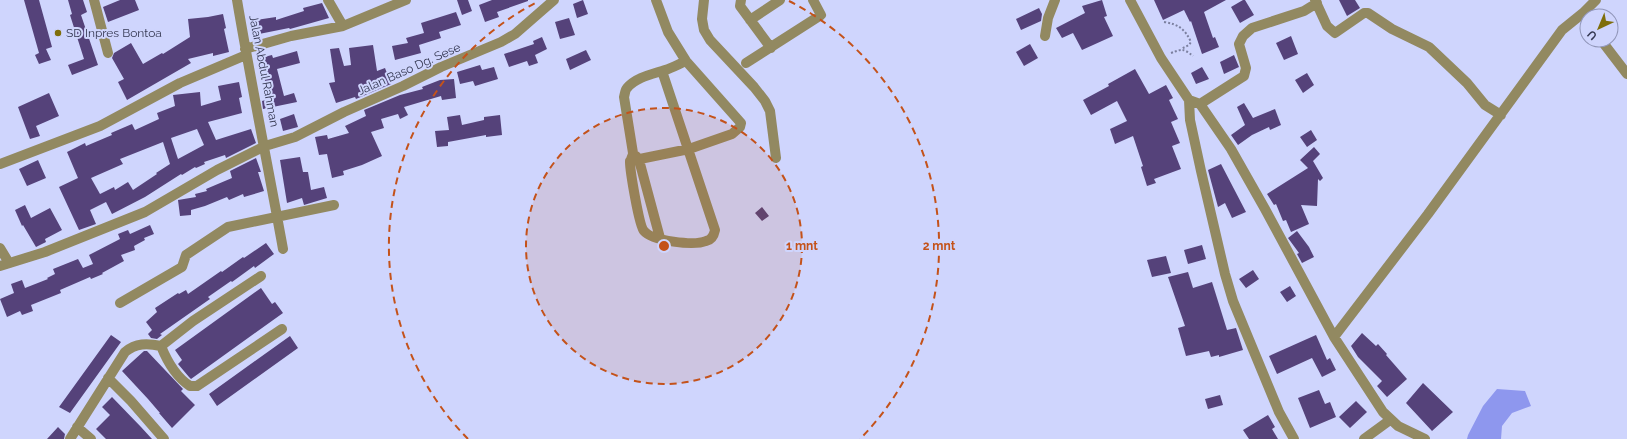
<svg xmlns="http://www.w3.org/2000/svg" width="1627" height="439" font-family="Raleway,sans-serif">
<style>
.water{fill:#8e97ee}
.building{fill:#55427a;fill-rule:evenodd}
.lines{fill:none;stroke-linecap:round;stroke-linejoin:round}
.path{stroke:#7c80a0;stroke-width:2;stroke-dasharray:2 2;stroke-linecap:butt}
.minor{stroke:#928961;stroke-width:10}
.ring{fill:none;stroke:#c4521a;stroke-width:2;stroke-dasharray:7 5}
.poi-dot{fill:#7f6e0b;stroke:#cfd5fd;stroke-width:1.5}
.labels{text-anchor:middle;stroke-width:4;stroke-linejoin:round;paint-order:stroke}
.poi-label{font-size:12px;fill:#353852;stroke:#cfd5fd;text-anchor:start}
.street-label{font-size:12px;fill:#353852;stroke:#cfd5fd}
.centre{fill:#c4521a;stroke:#cfd5fd;stroke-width:2}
.ring-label{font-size:12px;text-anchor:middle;font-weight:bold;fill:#c4521a;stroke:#cfd5fd;stroke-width:4;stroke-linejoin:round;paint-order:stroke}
</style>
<rect width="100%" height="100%" fill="#cfd5fd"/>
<path class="water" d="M1497,389L1525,391L1531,406L1512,413L1502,426L1501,439H1467L1468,435L1483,406Z"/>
<path class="building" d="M24,0H39L52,47L46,49L51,60L39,64L35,55L39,53Z
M68,0H83L87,12L81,15L98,65L72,75L68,65L84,59L70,15L72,14Z
M120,0H135L139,10L108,22L103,7Z
M457,0H468L472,11L462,15Z
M492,0H528V1L497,12L499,17L485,22L479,5Z
M583,0L588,14L577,18L573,4Z
M1102,0L1107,16L1104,17L1113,36L1082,50L1073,33L1062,38L1056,28L1085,13L1082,6Z
M1154,0H1226L1204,12L1213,38L1215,37L1219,47L1202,54L1191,21L1190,22L1184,10L1163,20Z
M1243,0H1245L1254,15L1240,23L1231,7Z
M1339,0H1355L1360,8L1347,16Z
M322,3L329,18L290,29L289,28L259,34L256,20L276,17V20L304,11L303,8Z
M1039,8L1042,14L1041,21L1021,30L1016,19Z
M456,12L461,25L439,32L441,38L419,45L421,53L395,60L392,46L408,43L406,38L424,33L421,23Z
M223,14L226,28L224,29L229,52L213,56V53L188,59L191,63L127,100L118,82L124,79L112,58L114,53L131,43L143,64L162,53L163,54L190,37L188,19L208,17Z
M569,18L575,35L560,39L555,22Z
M1291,36L1298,54L1284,60L1276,43Z
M542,37L547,49L535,55L538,63L529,66L527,61L509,67L504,54L534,44L533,41Z
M1030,44L1038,58L1024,66L1016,52Z
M373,45L377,71L385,68L391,84L356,99L355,97L336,103L329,83L335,82L330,49L339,48L344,66L351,65L349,48Z
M586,50L591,60L570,70L566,59Z
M297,51L300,63L277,69L284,96L294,93L297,102L263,109L262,101L269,99L260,58L272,55L273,58Z
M1234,55L1239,67L1224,74L1220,62Z
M480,65L482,70L494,67L498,79L475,86L473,81L460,84L457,72Z
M1202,67L1209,79L1196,84L1191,73Z
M1135,69L1149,94L1166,85L1173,98L1169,100L1178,119L1171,122L1180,143L1172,146L1181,169L1154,179L1156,183L1147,186L1141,167L1143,166L1133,136L1115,144L1110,129L1127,121L1117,101L1091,115L1083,100L1109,86L1108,84Z
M1307,73L1314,85L1303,93L1295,80Z
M454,79L456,98L442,100L441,96L404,107L408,115L400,119L398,114L381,119L384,128L371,132L382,156L362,165L343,171L344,175L332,178L327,154L319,155L315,137L327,135L328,139L349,133L345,126L366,116L364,110L400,95L423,89L422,87L440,80Z
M239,82L242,97L239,98L242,113L208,122L216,140L251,129L256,143L226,158L225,155L204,162L205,164L196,168L195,167L182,175L181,174L145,197L112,214L106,202L90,210L96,224L79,230L59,187L78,178L67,152L85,143L86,146L112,135L111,133L132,124L135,130L159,119L157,113L175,106L173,95L200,92L201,106L221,100L218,86ZM197,129L204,145L178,159L171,138ZM163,142L170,164L156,173L157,174L133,190L128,182L115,190L114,187L100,194L91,178L123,164L120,159Z
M49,93L59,116L36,126L40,136L30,139L18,107Z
M1244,103L1253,118L1275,109L1281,125L1270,130L1269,127L1252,135L1238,145L1231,135L1245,125L1237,107Z
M294,114L298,127L283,131L280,119Z
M460,115L462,125L484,120V117L500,115L502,135L486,137V135L448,142V146L437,147L435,131L449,130L447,117Z
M1311,130L1317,140L1307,147L1300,137Z
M1314,147L1320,154L1313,161L1323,178L1320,181L1318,179L1317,206L1301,205L1309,224L1291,232L1286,220L1283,221L1276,204L1274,205L1267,194L1308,168L1300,160Z
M300,157L303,172H308L311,190L324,187L327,198L304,205L302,198L287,203L280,160Z
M256,158L261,172H258L264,191L244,197L243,194L229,200L227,197L205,206L191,210V215L180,216L178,200L196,197L195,194L207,191L206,189L232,178L230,171Z
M38,160L46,178L27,186L19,169Z
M1221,164L1246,212L1232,218L1225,203L1218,207L1208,170Z
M25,205L31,218L50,208L62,230L45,239L46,242L36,247L23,225L22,226L15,210Z
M762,207L769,216L762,221L755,213Z
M150,225L154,234L144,238L145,240L134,246L135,250L121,255L124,261L102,273L103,274L91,279L90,277L60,290L61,293L31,305L33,311L22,315L20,311L7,317L0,299L14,293L11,284L22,280L25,288L48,279L47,278L55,274L53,269L78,259L83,268L93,264L89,255L120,239L118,234L128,230L130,234Z
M1297,231L1309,247L1314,257L1302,263L1297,254L1299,253L1288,238Z
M266,243L274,254L255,268L254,266L232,282L231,281L208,297L210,299L160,334L162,335L157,339L151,338L148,334L152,330L146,322L157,312L155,308L178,293L179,294L186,290L188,294L221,271L222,272L243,257L244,258Z
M1202,245L1206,259L1188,264L1184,250Z
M1166,256L1171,273L1152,277L1147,260Z
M1253,270L1259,279L1246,288L1239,279Z
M1188,272L1193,288L1212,282L1227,330L1236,328L1243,350L1219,357V355L1211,357L1209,351L1186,356L1178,328L1185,326L1168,277Z
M1290,286L1296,296L1287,302L1280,292Z
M261,288L272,304L275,302L283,313L191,379L189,377L178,364L182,360L175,350Z
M1362,333L1376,346L1378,344L1387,354L1386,355L1407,379L1387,397L1377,386L1382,381L1358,357L1351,346Z
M111,335L121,342L70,413L59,407Z
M1316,335L1327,360L1330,358L1336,370L1322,377L1312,358L1277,374L1269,356Z
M290,336L298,348L217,406L209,394Z
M144,351H147L183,389L181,391L195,405L172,428L159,413H160L148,399L122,371Z
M1423,383L1453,412L1432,431L1406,403Z
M1319,390L1325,404L1330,402L1336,417L1310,428L1298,398Z
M1220,395L1223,405L1208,409L1205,399Z
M112,397L141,427L152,439H106L96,429L110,415L102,407Z
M1356,401L1367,412L1350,428L1339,417Z
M1268,415L1275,427L1272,429L1278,439H1249L1243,430Z
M58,427L65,434L64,439H47Z"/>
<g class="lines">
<path class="path" d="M1164,22C1178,24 1185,29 1191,42L1189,45L1181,49
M1171,53C1182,49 1183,48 1193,56"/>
<path class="minor" d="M94,0L108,53
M237,0C251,83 268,166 283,249
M328,0L343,26
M704,0L702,19L704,30L710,40L754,87L765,101L770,111L776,158
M741,0L740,6L771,48
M1130,0L1161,58L1189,100L1190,120L1201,171L1225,274L1233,301L1279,412L1294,439
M1315,0L1327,26L1335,33L1364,13H1368L1392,29L1429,47L1467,83L1485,105L1501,115
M750,20L780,0
M1587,21L1583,13L1596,0
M1045,36L1048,18L1055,0
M1601,40L1627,74
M245,49L291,36L343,26L406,0
M746,63L821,15L813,0
M662,71L715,230C714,235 712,240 706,241C694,246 652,241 644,231C639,226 630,170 630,162C631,159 633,155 633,153L624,97C625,94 625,90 627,88C636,77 653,74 665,70C672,68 679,64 686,61
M1189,100L1200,104L1231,149L1265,209L1334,337L1428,214L1562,30L1583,13
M1200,104L1244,76L1246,68L1239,44L1243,36L1252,28L1304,11L1317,3
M636,156L639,160L660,238
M630,161L689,149L732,134L740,127L741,123L686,61L668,32L656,0
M0,164L100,126L180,83L246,55
M0,248L9,263
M0,266L45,252L145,212L217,170L265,146L295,137L344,112L403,86L441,67L501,42L515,34L554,0
M120,303L182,267L186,255L228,227L334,205
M1334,337L1383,412L1398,426L1425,439
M161,346C167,361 176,377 190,386H197L282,329
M108,378L131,401L164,439
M77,427L91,439
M70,439L125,352C136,343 147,343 161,346L193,321L261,276
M1364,439L1390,420"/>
</g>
<circle cx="664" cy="246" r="138" fill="#c4521a" fill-opacity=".12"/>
<g class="ring">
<circle cx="664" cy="246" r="138"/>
<path d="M468 439A275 275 0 0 1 539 1M789 1A275 275 0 0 1 860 439"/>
</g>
<circle class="poi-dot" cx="58" cy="33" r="4"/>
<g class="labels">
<g class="poi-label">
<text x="66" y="37">SD Inpres Bontoa</text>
</g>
<g class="street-label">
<text transform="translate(409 69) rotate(-24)" y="4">Jalan Baso Dg. Sese</text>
<text transform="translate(264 71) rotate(79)" y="4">Jalan Abdul Rahman</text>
</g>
</g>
<circle cx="664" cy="246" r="6" class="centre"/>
<g class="ring-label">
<text x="802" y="250">1 mnt</text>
<text x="939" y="250">2 mnt</text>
</g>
<g transform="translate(1599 28) rotate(224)"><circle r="19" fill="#cfd5fd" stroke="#9196b9"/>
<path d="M0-3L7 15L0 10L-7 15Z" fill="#7f6e0b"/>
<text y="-6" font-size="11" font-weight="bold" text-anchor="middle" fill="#353852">U</text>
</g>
</svg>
